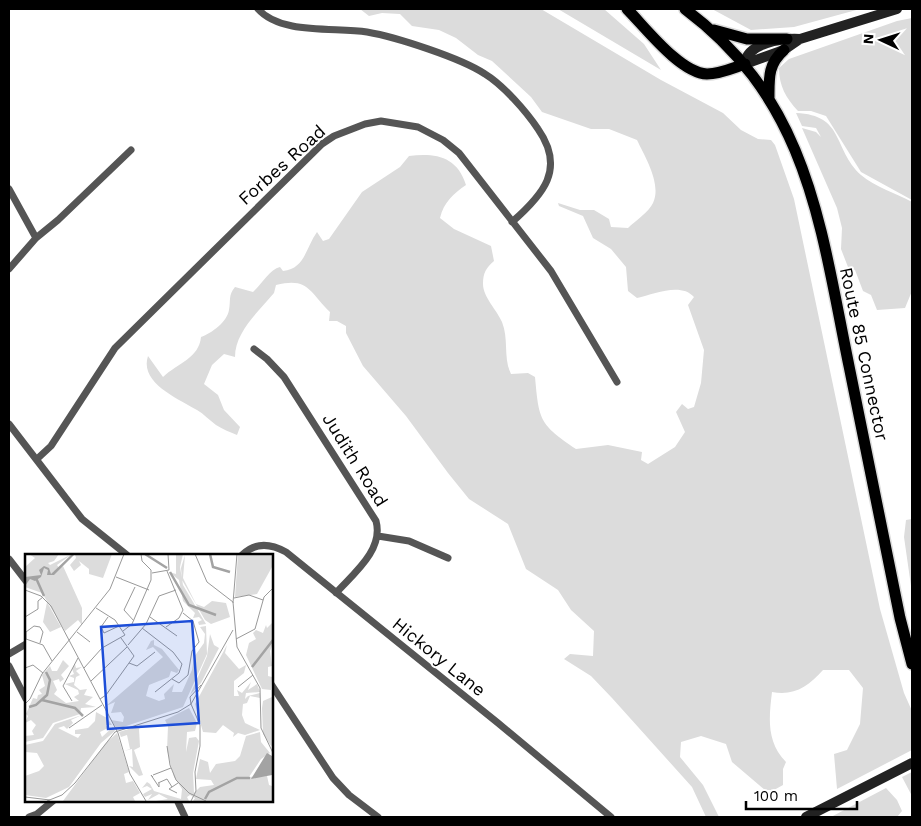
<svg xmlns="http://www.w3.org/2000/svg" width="921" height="826" font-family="'Work Sans',sans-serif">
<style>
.green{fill:#dcdcdc}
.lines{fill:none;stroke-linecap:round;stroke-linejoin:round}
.primary-casing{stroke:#dbdbdb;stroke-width:14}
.street{stroke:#555;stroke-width:7}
.secondary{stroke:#222;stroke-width:10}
.primary{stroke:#000;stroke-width:11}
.labels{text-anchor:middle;stroke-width:4;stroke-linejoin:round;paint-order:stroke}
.street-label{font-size:18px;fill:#000;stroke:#fff}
.inset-river{fill:none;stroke:#a3a3a3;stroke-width:2.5}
.inset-road{fill:none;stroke:#999;stroke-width:1}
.view{fill:#1d4ed8;fill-opacity:0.15;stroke:#1d4ed8;stroke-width:2.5}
.inset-edge{fill:none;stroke:#000;stroke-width:2.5}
</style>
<rect width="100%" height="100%" fill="#fff"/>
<path class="green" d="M360,9H541L661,80L723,113L741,130L758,139L771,140L775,145L794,199L880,609L904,693L912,711V750L837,789L834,754L847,750L860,724L863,688L849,670H823C808,687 794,696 772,692C769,717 766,742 786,762L783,769V785L774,790H765L732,762L726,744L701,736L681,742L680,757L703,785L719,817H706L692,787L612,698L591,676L564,659L570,654L593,656L594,631L571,610L558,590L526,569L508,524L469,499L448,473L406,416L363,366L346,333V326L337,321H329L330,312C309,292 309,277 276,285L274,293C258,312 235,332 235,357L224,354L212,365L204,384L218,395L224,410L240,427L237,435C230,432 222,429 216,425C209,420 204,414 197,410C179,399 139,383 148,356L163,377C178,363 199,358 201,337C212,333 227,322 229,310C231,299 228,296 235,287L253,292C261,285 270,269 280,267L283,271C305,269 306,247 317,232L323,241L329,239L362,192L400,167L409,156C435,153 457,156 466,185C453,194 444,202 440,218L454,229L491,246L494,261C486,268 483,273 483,284C483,297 497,310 502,322C509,339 503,358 511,374L528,373L535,377C539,420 539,424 576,449L608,445L642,452L641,460L648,464L675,447L685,432L676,412L682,404L688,409L694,407L701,383L704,350L688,305L694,297C681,282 654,294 637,298L628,291L626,267L611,249L593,238L583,216L559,206L558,203L580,210H594L609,219L611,227L628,228C635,221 649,212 653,203C662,184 645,157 637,140L609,129H591L542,112L531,97L492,61L478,55L456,38L439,30L412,26L400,14L382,13L369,16Z
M558,9H604L644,44L661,70Z
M712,9H860L794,27L751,30Z
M912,18V200L861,172L826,116L811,111H798C786,98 779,86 779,68L789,59L897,21Z
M796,113C845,115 832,148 861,175C875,187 896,193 912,202V291L905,308L877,310L871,295L863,291L855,270L848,267L841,249L842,228L837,208L802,128L816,132L821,137L816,128L802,126Z
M912,519V593L904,537L906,520Z
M912,772V796L902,777Z
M886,788L897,800L902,811L897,817H831Z"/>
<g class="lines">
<g class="primary-casing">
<path id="primary" d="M627,9C645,27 680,73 707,74C720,74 733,68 745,64
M685,9C809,102 820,225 849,366C866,450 883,534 900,618L912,664
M714,30L747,39H787
M769,98C769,78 768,64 784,50"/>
</g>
<path class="street" d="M258,9C281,35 335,27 367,32C396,37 461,58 485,74C503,85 526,111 538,129C566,169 543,195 512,222
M9,189L36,238
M9,269L36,238L58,220L131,150
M254,349L267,359L284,377L376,521C384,550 353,574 336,593
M9,424L82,519L127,555
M37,459L51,446L115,348L322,144L334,136L365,124L381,121L418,127L443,140L459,153L551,271L617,382
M378,536L409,541L448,558
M242,555C255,542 270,543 286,552L498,723L611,817
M9,559L26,581
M9,654L26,644
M9,666L26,699
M271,684L333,778L349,795L378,817
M177,800L185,817
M29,817L37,814L54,800"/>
<path class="secondary" d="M800,39C783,38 746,43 745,64L784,50L800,39L897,9
M806,817L912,763"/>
<use href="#primary" class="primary"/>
</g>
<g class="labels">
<g class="street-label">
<text transform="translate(282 165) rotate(-42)" y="6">Forbes Road</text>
<text transform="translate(864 354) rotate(78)" y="6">Route 85 Connector</text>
<text transform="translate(355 460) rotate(58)" y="6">Judith Road</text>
<text transform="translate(439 657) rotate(39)" y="6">Hickory Lane</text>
</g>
</g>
<g transform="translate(25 554)">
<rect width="248" height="248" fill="#fff"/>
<path d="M4,0H34L29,7L23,9L25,11L47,0L32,11L34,14L27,19L38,12L57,54V71L53,66L40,77L17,39L0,33V13L10,4ZM50,0H87L78,24L64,20V15L54,7L56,11L49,17L45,11L51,4ZM151,0H158L155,13L158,31L181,70L174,71L173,68L177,66L174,63L168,64L170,59L158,47L154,26L144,18L151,20ZM213,0H247V13L232,40L210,43ZM160,1L158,24L171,50L179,53L187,47L201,49L205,63L186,70L180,66L157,26L156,14ZM22,48L36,73L25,78L18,68ZM247,69V92L245,97L247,112L243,113V122L247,123L246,136L237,135L221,101L224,89L231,85L228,79L231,76L238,79L241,71L242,74ZM181,72L182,100L158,153L92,175L86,166L98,168L99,163L96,158L86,159L90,148L81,152L138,103L128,93L121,96L126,87L129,86V91L137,95L154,116L152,119L146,117L144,123L124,131L121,142L134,147L140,145L139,140L149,130L147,138H157L167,116L169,103L179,89L180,80L175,73ZM185,80L189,91L194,94L176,129L165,141L182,102ZM202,91L200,99L214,115L221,111L219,119L209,127V142H214L212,136L217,139L226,128L223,136L232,130L235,138L221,139L220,145L223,142L235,139V144L225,142L222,149L218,150L217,161L220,169L235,176L220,181L213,179L208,183L209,179L198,171L191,179L178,178L170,150ZM38,106L44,112L36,121L39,125L35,128L34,125L28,127L32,136L29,140L41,149L54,147L49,143L54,140L53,136L40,130L49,128V124L44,122L49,120L47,115L50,110L51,114L57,113L51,117L55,121L51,123L49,131L55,136L62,135L59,141L68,143L60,150L71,153L56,154L55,160L28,169L18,184L0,188V182L9,181L7,177L11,171L6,166L0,169L3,162L1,160L8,144L12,145L13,141L17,140L14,136L20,132L17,121L25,112L27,117H32ZM247,143L248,191L246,192L238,180L237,154L238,147ZM164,154L172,169L170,177L162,178L161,198L164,184L171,183L174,187L168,219L169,239L175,233L189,231L186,226L171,225L175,205L183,208L185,219L191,210L210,207L215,202L221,182L235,178L236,188L245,199L236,205L224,223L242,222L244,231L247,232V247H168L170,244L165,241L162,243L164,247H131L143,245L134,240L123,246L127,240L120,243L118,240L127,235L122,232L117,234L122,228L125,230L129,237L156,245L157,235L149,223L142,196L143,172L140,166ZM71,158L82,164L87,171H81L83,174L75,178L77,183L88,173L90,177L76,189L44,233L21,244L0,241V222L14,217L19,212L12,199L0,198V191L18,187L30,170L57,161L46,166L48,169L42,175L39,172L33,174L53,184L56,180H50V176L63,174L70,167ZM117,171L114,175L115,193L109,196L118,221L114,222L104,212L108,213L107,195L99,197L105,195L102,181L96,183L94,178ZM92,179L104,218L99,220L101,229L108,227L115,239L108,243L110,247H38L80,190Z" fill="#dcdcdc"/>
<path d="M47,0H50L29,21H22L23,16L19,14L16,23L10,27L5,25L0,32V23L16,21L14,16L19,12L24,14L26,20ZM242,199L247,202V221L226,225Z" fill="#a3a3a3"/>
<path class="inset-river" d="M120,0L142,14M185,0L188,13L205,18M145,18L164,51L191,61M11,24L19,42M227,113L248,86M17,146L50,154L58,162M4,153L11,151L22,141L25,126L21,118M180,245L184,238L212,224H225"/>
<path class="inset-road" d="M170,0L182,28L208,48L212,93L235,134L236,174L248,199M127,19L144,16L143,0M91,23L124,36M0,36L16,42L26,52L93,179L105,220L121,247M209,44L224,41L238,46M208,49L212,0M0,63L13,55V47L18,43M83,63L76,73L79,79L94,72M125,63L152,82M109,67L99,56L110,33M141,73L154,64L158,56L142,17M117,74L148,98L157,110L154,119L130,138M98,77L107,70L126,26V16L117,7L116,0M52,78L65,88M211,85L230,75L239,43L248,34M15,89L18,78L15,73L9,72L1,78V85L18,91L27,107M103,91L121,70L134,42L151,36M104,109L112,112L130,98M0,114L8,111L18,119M59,114L77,94L100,81L90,66L71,54M147,125L154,129L163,121L167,97L174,88L168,67L158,59M66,127L102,93M213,133L228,121M75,145L81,141L109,102L96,84M47,147L38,132L53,104M0,150L5,145L17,120L85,35L99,0M166,150L165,143L176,131M44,174L77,151M142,192L145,211L151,226L164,239L181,247M128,221L146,214M128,223L126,221L134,233V229M50,229L90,178L153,158L166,150L208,76M133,229L142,225L147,233M152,239L144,235L153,229M0,243L25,246M22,247L37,241L50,229M166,247L171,237L170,218L175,192V171L166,150"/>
<path class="view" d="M167,67L174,169L83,175L76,73Z"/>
<rect width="248" height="248" class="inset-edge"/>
</g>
<rect width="921" height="826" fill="none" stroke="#000000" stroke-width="20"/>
<g transform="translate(881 40) rotate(274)" stroke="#ffffff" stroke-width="4" paint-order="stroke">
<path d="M0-4L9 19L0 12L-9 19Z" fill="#000000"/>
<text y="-8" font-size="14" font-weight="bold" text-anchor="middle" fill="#000000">N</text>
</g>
<path d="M746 801v8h111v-8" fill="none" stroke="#000000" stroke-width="2.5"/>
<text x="754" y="801" font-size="15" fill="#000000" stroke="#ffffff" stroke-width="4" paint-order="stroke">100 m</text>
</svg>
